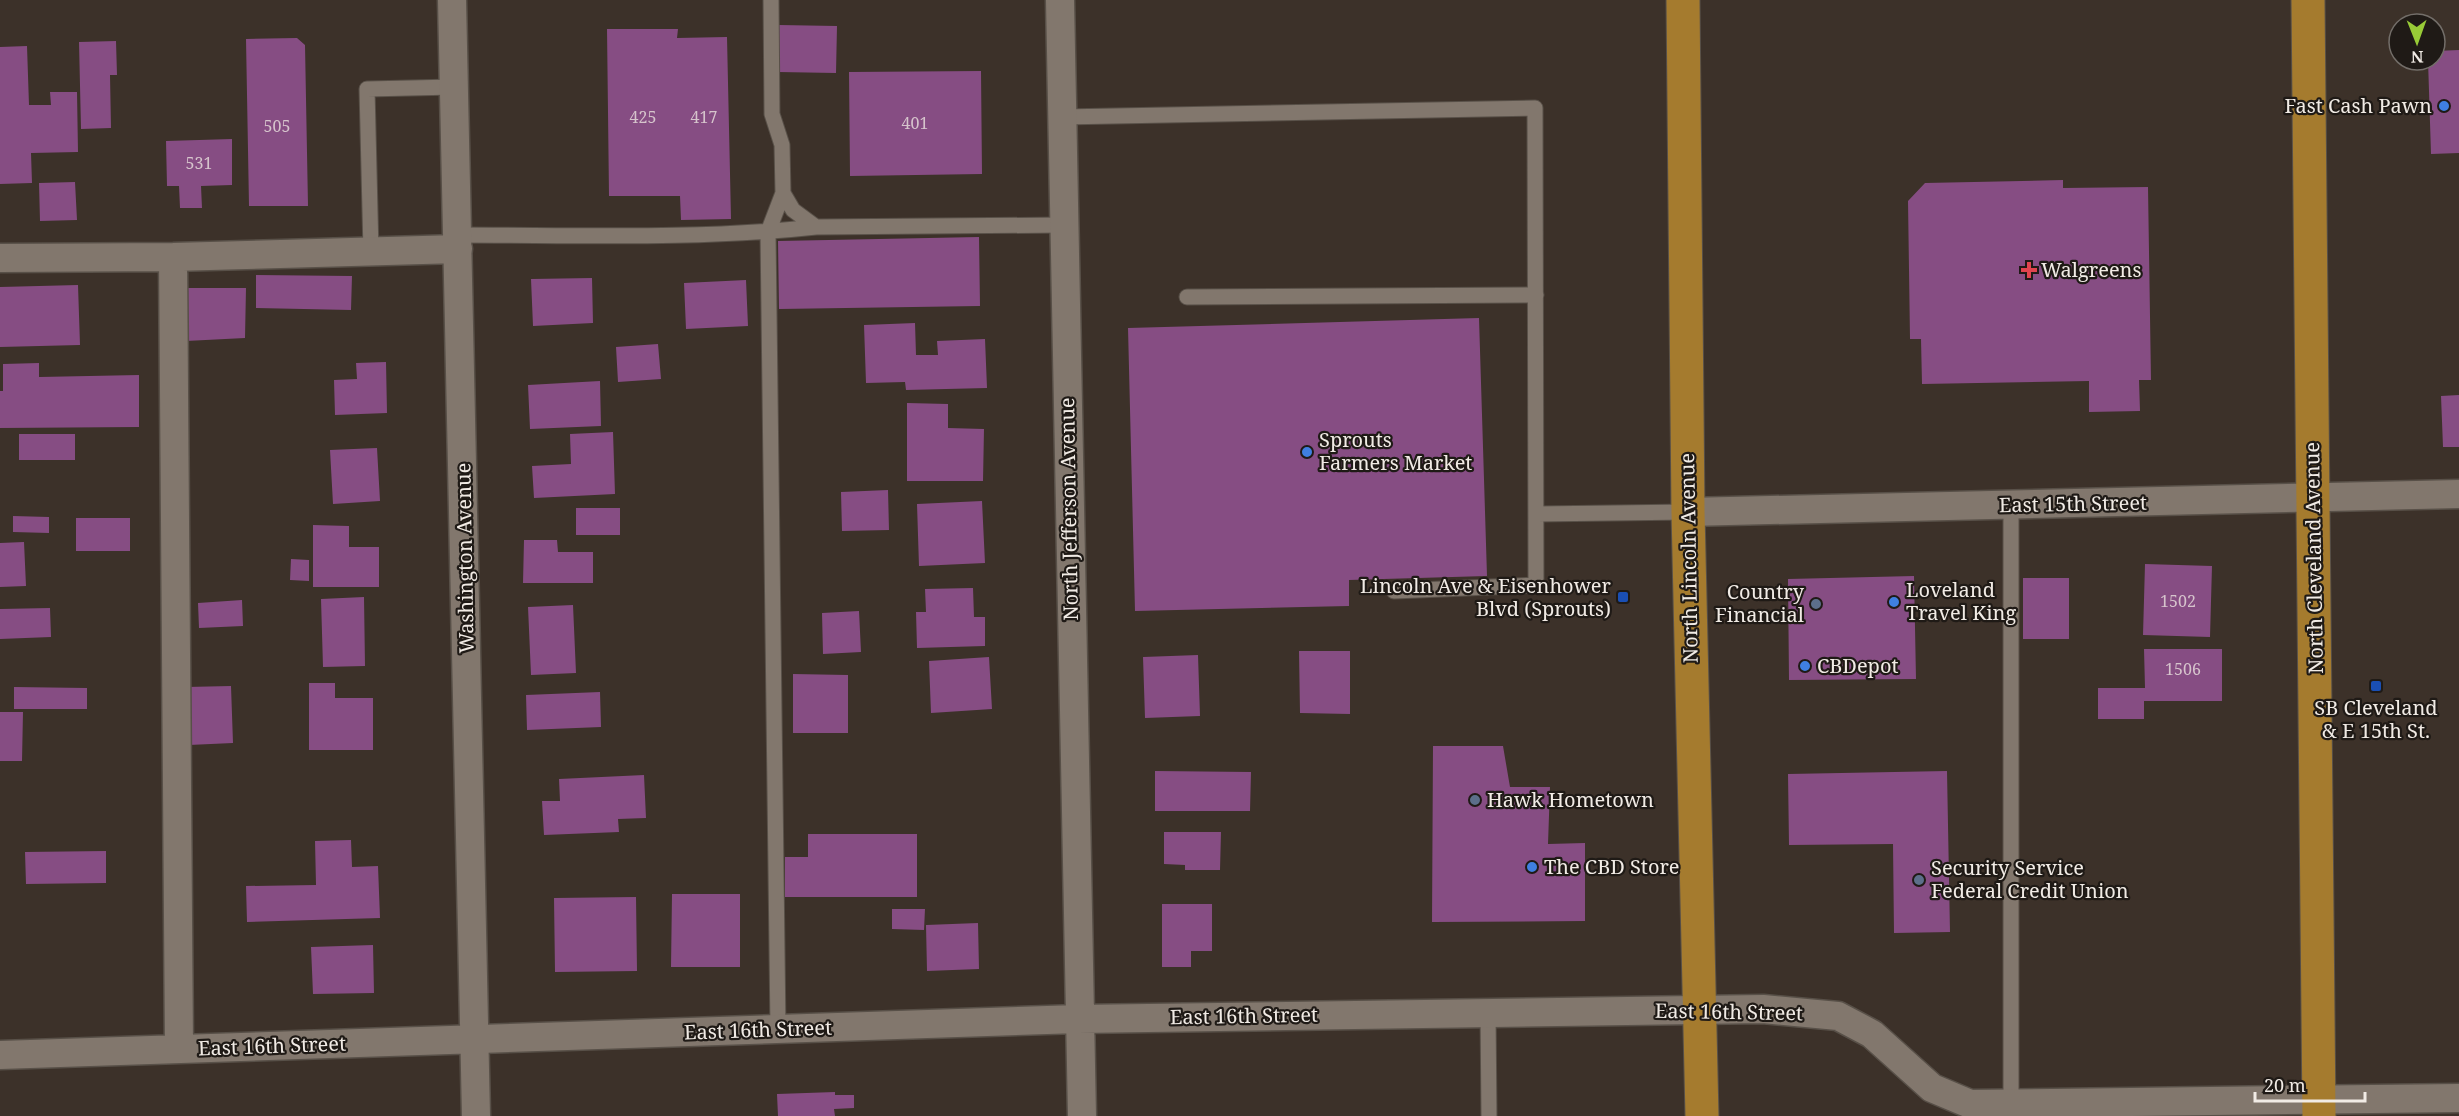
<svg xmlns="http://www.w3.org/2000/svg" width="2459" height="1116" font-family="'Noto Serif',serif">
<style>
.building{fill:#864d83}
.lines{fill:none;stroke-linecap:round;stroke-linejoin:round}
.service-casing{stroke:#585048;stroke-width:17}
.minor-casing{stroke:#585048;stroke-width:31}
.trunk-casing{stroke:#585048;stroke-width:35}
.service{stroke:#82776d;stroke-width:15}
.minor{stroke:#82776d;stroke-width:28}
.trunk{stroke:#a57b2e;stroke-width:33}
.shop-dot{fill:#3f7fe0;stroke:#1f1a16;stroke-width:2}
.health-dot{fill:#e0444e;stroke:#1f1a16;stroke-width:2}
.transit-dot{fill:#1a4fb4;stroke:#1f1a16;stroke-width:2}
.service-dot{fill:#5c6f8a;stroke:#1f1a16;stroke-width:2}
.labels{text-anchor:middle;stroke-width:4.5;stroke-linejoin:round;paint-order:stroke}
.number-label{font-size:16px;fill:#d6c4cc}
.poi-label{font-size:20px;fill:#f1ebe5;stroke:#1f1a16;text-anchor:start}
.street-label{font-size:20px;fill:#f1ebe5;stroke:#1f1a16}
</style>
<rect width="100%" height="100%" fill="#3c3129"/>
<path class="building" d="M779,25L837,26L836,73L778,72Z
M607,29H678L677,38L727,37L731,219L681,220L680,196H609Z
M297,38L305,45L308,206H249L246,39Z
M116,41L117,75H110L111,128L81,129L79,42Z
M27,46L29,105H51L50,92H77L78,152L31,153L32,183L0,184V47Z
M2459,50V153L2431,154L2428,60H2435V51Z
M981,71L982,174L850,176L849,72Z
M232,139V185L201,186L202,208H180L179,186H167L166,141Z
M2063,180V188L2148,187L2151,380H2139L2140,411L2089,412V381L1922,384L1921,339H1910L1908,201L1925,183Z
M75,182L77,220L40,221L39,183Z
M979,237L980,306L779,309L778,241Z
M256,275L352,276L351,310L256,308Z
M592,278L593,323L533,326L531,279Z
M746,280L748,326L686,329L684,283Z
M78,285L80,345L0,347V287Z
M182,288H246L245,338L186,341Z
M1479,318L1487,576L1349,580V606L1135,611L1128,328Z
M915,323L916,355H938L937,341L985,339L987,388L906,390L905,382L866,383L864,325Z
M658,344L661,379L618,382L616,347Z
M386,362L387,413L335,415L334,380L357,379L356,363Z
M39,363V377L139,375V427L0,428V391H3V364Z
M600,381L601,426L530,429L528,385Z
M2459,395V447H2443L2441,396Z
M907,403L948,404V428L984,429L983,481H907Z
M613,432L615,494L534,498L532,466L571,464L570,434Z
M19,434H75V460H19Z
M377,448L380,501L333,504L330,450Z
M888,490L889,530L842,531L841,492Z
M982,501L985,563L919,566L917,504Z
M576,508H620V535H576Z
M13,516L49,517V533L13,532Z
M76,518H130V551H76Z
M313,525L349,526V547H379V587H313Z
M524,540H557L558,552H593V583H523Z
M24,542L26,586L0,587V543Z
M291,559L309,560V581L290,580Z
M2145,564L2212,566L2210,637L2143,635Z
M1914,576L1916,679L1789,680L1788,579Z
M2023,578H2069V639H2023Z
M973,588L974,617H985V646L917,648L916,612H926L925,589Z
M364,597L365,666L323,667L321,599Z
M242,600L243,626L199,628L198,603Z
M573,605L576,673L531,675L528,607Z
M50,608L51,637L0,639V609Z
M859,611L861,652L823,654L822,613Z
M2144,649H2222V701H2144V719H2098V688H2145Z
M1299,651H1350V714L1300,713Z
M1198,655L1200,716L1145,718L1143,657Z
M989,657L992,709L931,713L929,661Z
M793,674L848,675V733H793Z
M309,683H335V698H373V750H309Z
M231,686L233,743L189,745L186,687Z
M14,687L87,688V709H14Z
M600,692L601,727L527,730L526,695Z
M0,712H23L22,761H0Z
M1433,746H1503L1510,787H1550L1548,844L1585,843V921L1432,922Z
M1155,771L1251,772L1250,811H1155Z
M1947,771L1950,932L1894,933L1893,844L1789,845L1788,774Z
M644,775L646,818L618,819L619,832L544,835L542,801H560L559,779Z
M1164,832H1221L1220,870H1185V865L1164,864Z
M808,834H917V897H785V857H808Z
M351,840L352,867L378,866L380,918L247,922L246,886L316,885L315,841Z
M106,851V883L26,884L25,852Z
M672,894H740V967H671Z
M636,897L637,971L555,972L554,898Z
M1162,904H1212V951H1191V967H1162Z
M892,909H925L924,930L892,929Z
M978,923L979,969L927,971L926,925Z
M373,945L374,993L313,994L311,947Z
M835,1092V1095H854V1108L834,1109L835,1116H778L777,1094Z"/>
<g class="lines">
<g class="service-casing">
<path id="service" d="M771,0L772,114L782,145L783,193L793,210L816,227L1064,225
M1062,117L1535,108L1536,585L1394,591
M457,235C576,235 697,240 816,227
M371,252L367,89L454,87
M1187,297L1536,295
M1537,514L1688,512
M1488,1012L1489,1116
M778,1030L768,232L783,193
M2011,1104V506"/>
</g>
<g class="minor-casing">
<path id="minor" d="M452,0L476,1116
M1060,0L1082,1116
M173,257L179,1049
M0,258L173,257L458,249
M1688,512L2459,494
M0,1055L1078,1019L1763,1009L1838,1016L1872,1034L1932,1088L1970,1104L2459,1098"/>
</g>
<g class="trunk-casing">
<path id="trunk" d="M1683,0L1688,512L1702,1116
M2308,0L2319,1116"/>
</g>
<use href="#service" class="service"/>
<use href="#minor" class="minor"/>
<use href="#trunk" class="trunk"/>
</g>
<g class="shop-dot">
<circle cx="2444" cy="106" r="6"/>
<circle cx="1307" cy="452" r="6"/>
<circle cx="1894" cy="602" r="6"/>
<circle cx="1805" cy="666" r="6"/>
<circle cx="1532" cy="867" r="6"/>
</g>
<path class="health-dot" d="M2026 261h6v6h6v6h-6v6h-6v-6h-6v-6h6z"/>
<g class="transit-dot">
<rect x="1617" y="591" width="12" height="12" rx="3"/>
<rect x="2370" y="680" width="12" height="12" rx="3"/>
</g>
<g class="service-dot">
<circle cx="1816" cy="604" r="6"/>
<circle cx="1475" cy="800" r="6"/>
<circle cx="1919" cy="880" r="6"/>
</g>
<g class="labels">
<g class="number-label">
<text x="643" y="123">425</text>
<text x="704" y="123">417</text>
<text x="915" y="129">401</text>
<text x="277" y="132">505</text>
<text x="199" y="169">531</text>
<text x="2178" y="607">1502</text>
<text x="2183" y="675">1506</text>
</g>
<g class="poi-label">
<text x="2432" y="113" text-anchor="end">Fast Cash Pawn</text>
<text x="2041" y="277">Walgreens</text>
<text x="1319" y="447">Sprouts<tspan x="1319" dy="23">Farmers Market</tspan></text>
<text x="1611" y="593" text-anchor="end">Lincoln Ave &amp; Eisenhower<tspan x="1611" dy="23">Blvd (Sprouts)</tspan></text>
<text x="1906" y="597">Loveland<tspan x="1906" dy="23">Travel King</tspan></text>
<text x="1804" y="599" text-anchor="end">Country<tspan x="1804" dy="23">Financial</tspan></text>
<text x="1817" y="673">CBDepot</text>
<text x="2376" y="715" text-anchor="middle">SB Cleveland<tspan x="2376" dy="23">&amp; E 15th St.</tspan></text>
<text x="1487" y="807">Hawk Hometown</text>
<text x="1544" y="874">The CBD Store</text>
<text x="1931" y="875">Security Service<tspan x="1931" dy="23">Federal Credit Union</tspan></text>
</g>
<g class="street-label">
<text transform="translate(2073 504) rotate(-1)" y="7">East 15th Street</text>
<text transform="translate(1069 509) rotate(-91)" y="7">North Jefferson Avenue</text>
<text transform="translate(465 558) rotate(-91)" y="7">Washington Avenue</text>
<text transform="translate(1689 558) rotate(-91)" y="7">North Lincoln Avenue</text>
<text transform="translate(2314 558) rotate(-91)" y="7">North Cleveland Avenue</text>
<text transform="translate(1729 1012) rotate(1)" y="7">East 16th Street</text>
<text transform="translate(1244 1016) rotate(-1)" y="7">East 16th Street</text>
<text transform="translate(758 1030) rotate(-2)" y="7">East 16th Street</text>
<text transform="translate(272 1046) rotate(-2)" y="7">East 16th Street</text>
</g>
</g>
<g transform="translate(2417 42) rotate(179)"><circle r="28" fill="#1f1a16" stroke="#736e69" stroke-width="1.5"/>
<path d="M0-4.5L10 22L0 15L-10 22Z" fill="#98cb37"/>
<text y="-9" font-size="16" font-weight="bold" text-anchor="middle" fill="#f1ebe5">N</text>
</g>
<path d="M2255 1092v9h110v-9" fill="none" stroke="#f1ebe5" stroke-width="3"/>
<text x="2264" y="1092" font-size="18" fill="#f1ebe5" stroke="#1f1a16" stroke-width="4.5" paint-order="stroke">20 m</text>
</svg>
